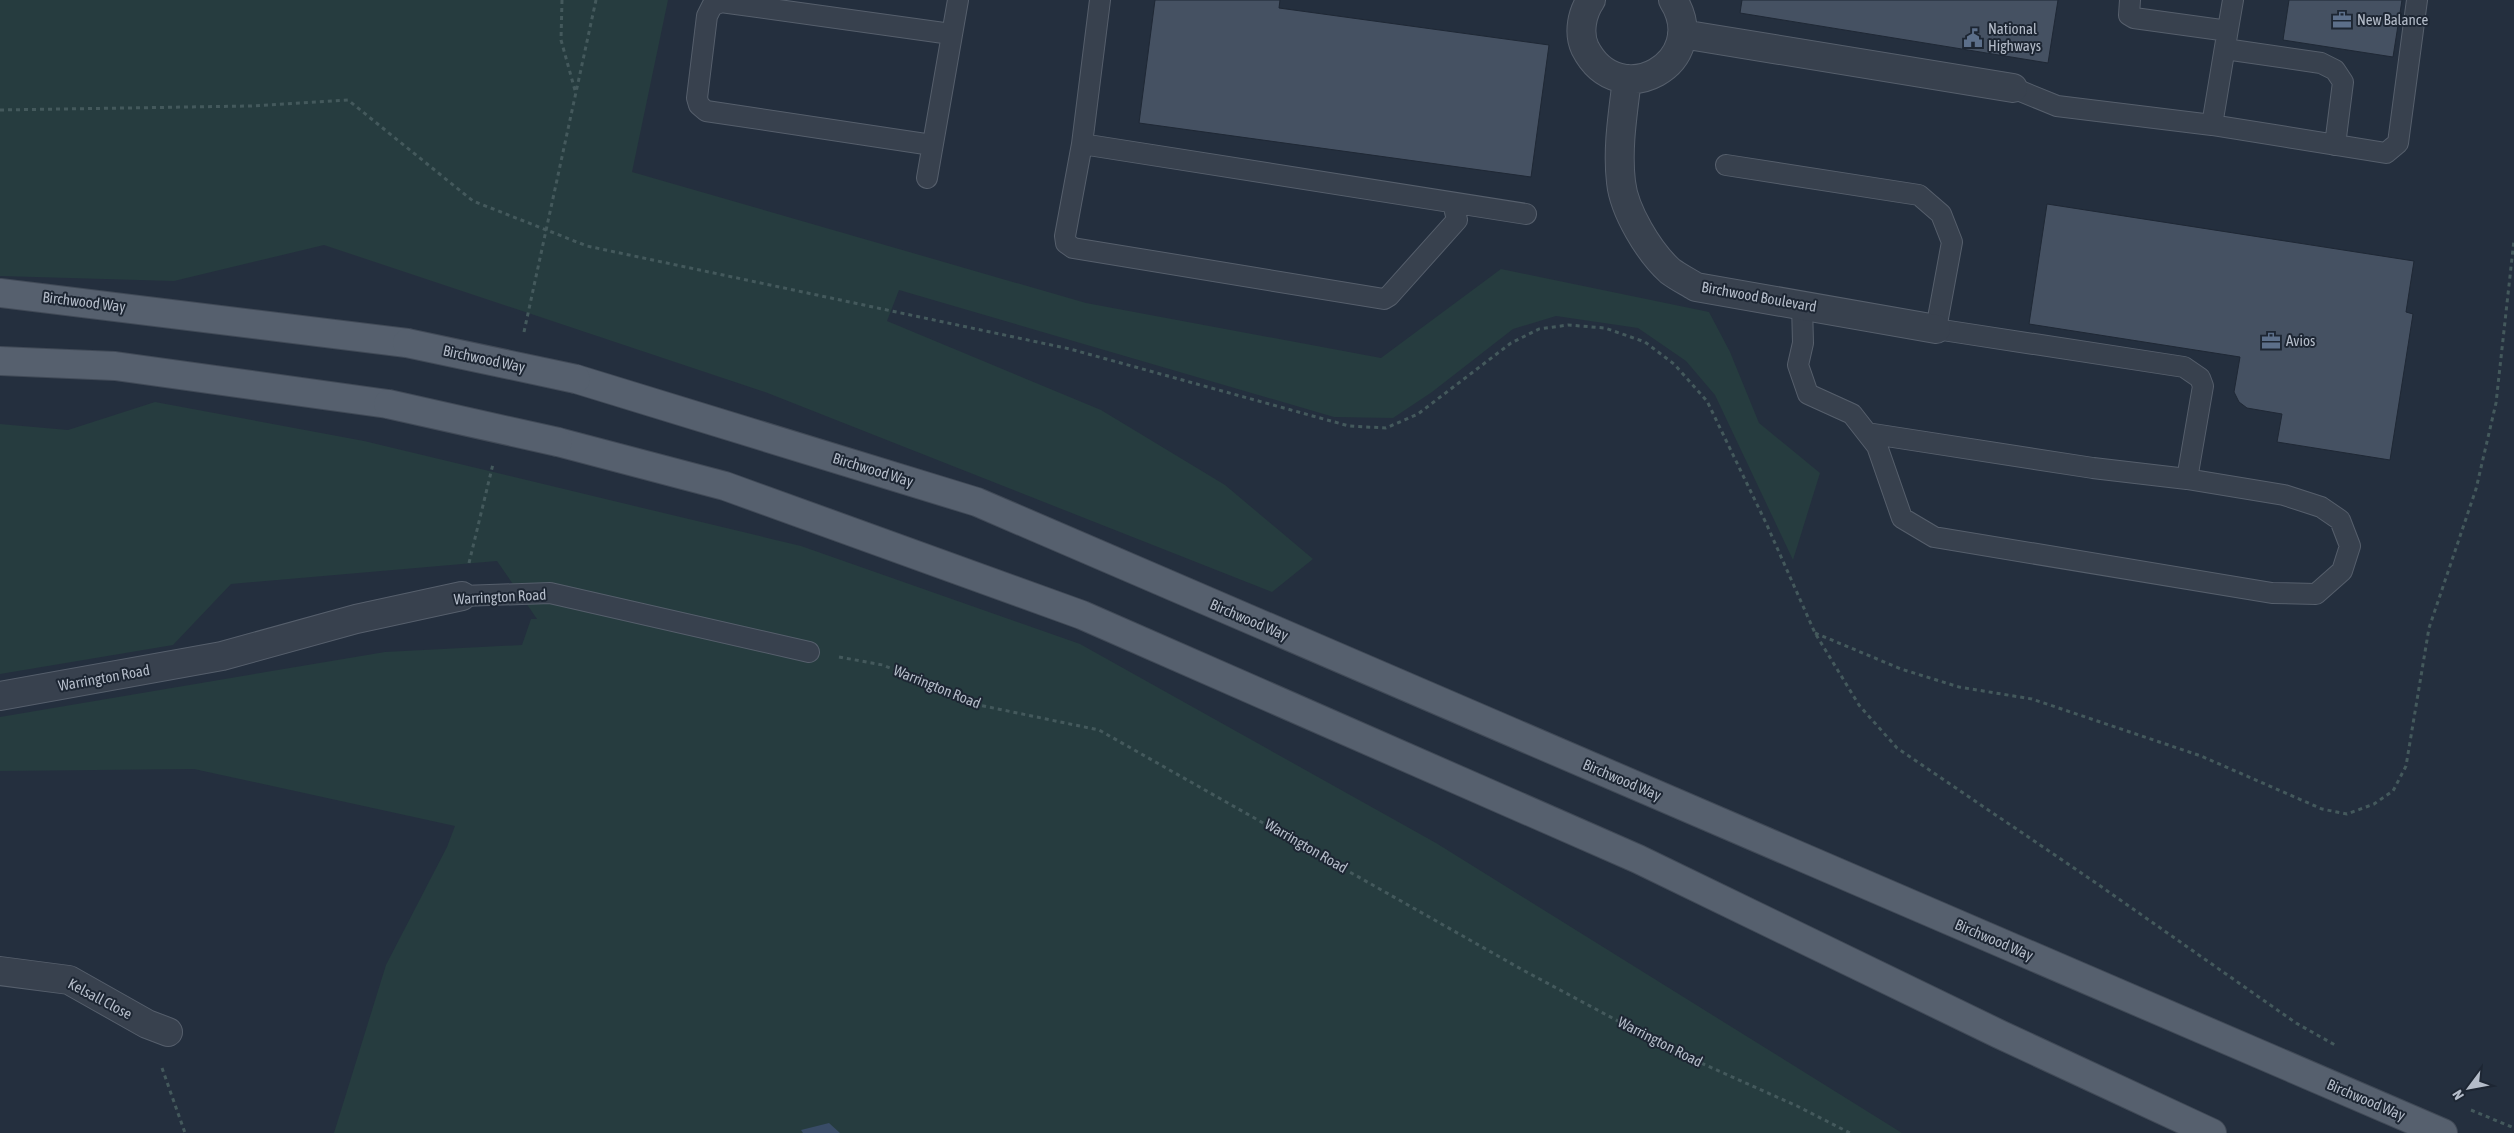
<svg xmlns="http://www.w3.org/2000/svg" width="2514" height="1133" font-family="'Asap Condensed',sans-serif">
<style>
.green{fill:#263c3f}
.water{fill:#394c67}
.building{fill:#455162;stroke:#1f2835}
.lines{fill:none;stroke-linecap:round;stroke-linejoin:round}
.lane-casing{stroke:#565f6c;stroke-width:22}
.street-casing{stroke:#565f6c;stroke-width:30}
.primary-casing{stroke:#414a57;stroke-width:30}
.path{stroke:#44595c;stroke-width:3;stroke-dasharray:4 4;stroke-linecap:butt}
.lane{stroke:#38414e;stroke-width:20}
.street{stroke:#38414e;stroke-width:28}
.primary{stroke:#56606e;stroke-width:28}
.primary-bridge-casing{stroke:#414a57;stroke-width:30;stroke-linecap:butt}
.primary-bridge{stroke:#56606e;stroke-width:28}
.labels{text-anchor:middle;stroke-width:4;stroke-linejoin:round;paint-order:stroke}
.poi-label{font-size:15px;fill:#b4bcc9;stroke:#1d2633;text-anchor:start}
.street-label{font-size:15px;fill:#b4bcc9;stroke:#1d2633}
</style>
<rect width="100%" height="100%" fill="#242f3e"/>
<path class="green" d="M0,0H668L632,172L1086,303L1381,358L1501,269L1709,312L1730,352L1759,423L1820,473L1793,560L1715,395L1686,361L1638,328L1556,316L1513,329L1432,392L1393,418L1334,417L899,290L887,321L1101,410L1225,485L1313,559L1272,592L765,392L324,245L174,281L0,276Z
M155,402L364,441L801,546L1080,644L1436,843L1902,1133H334L386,965L447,847L455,826L194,769L0,771V717L385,652L522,645L531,619H537L497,561L231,584L173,645L0,674V424L68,430Z"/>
<path class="water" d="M829,1123L840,1133H803L801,1130Z"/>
<path class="building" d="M1155,0H1280L1279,8L1549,45L1531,177L1139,123Z
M1742,0H2058L2048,63L1740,13Z
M2289,0H2402L2393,57L2283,40Z
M2047,204L2414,261L2406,312L2413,314L2390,460L2277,442L2282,414L2247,408L2239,402L2234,392L2240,357L2029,324Z"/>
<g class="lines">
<g class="lane-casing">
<path id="lane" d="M1100,0L1082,144L1065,236L1066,243L1073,248L1384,299L1389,296L1457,220L1453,203
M2130,0L2129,15L2134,18L2221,30L2227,35L2212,125
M2227,35L2233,0
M2225,49L2321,63L2335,70L2343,82L2335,145
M2013,88L2057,106L2212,125L2386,153L2398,143L2417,0
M1082,144L1526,214
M932,145L706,111L699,105L697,98L707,16L712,6L721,2L951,34
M1726,165L1919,195L1941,214L1952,242L1936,329L2184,367L2200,378L2203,386L2187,479
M927,178L958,0
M1802,305L1803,343L1798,365L1808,394L1852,414L1877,446L1902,518L1934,537L2272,593L2316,594L2342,571L2350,546L2340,520L2321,507L2284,495L2187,479L2093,468L1867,433
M462,596L550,593L809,652"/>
</g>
<g class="street-casing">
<path id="street" d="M1591,0C1582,13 1578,33 1585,48C1619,115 1712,62 1673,0
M1682,34L2013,88
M1627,79C1623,113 1617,148 1621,182C1624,211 1649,252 1670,271C1678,277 1688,282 1696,287L1936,329
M0,696L222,656L356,619L462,596
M0,971L69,980L147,1024L168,1032"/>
</g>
<g class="primary-casing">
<path id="primary" d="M0,293L407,343
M0,361L115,366L388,404
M576,379L977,502L2443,1133
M558,442L725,486L1082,615L1638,859L1999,1034L2212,1133"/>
</g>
<path class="path" d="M562,0L561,40L576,94
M0,110L250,106L348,100L473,201L587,246L1070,349L1349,426L1386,428L1418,414L1511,343L1539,329L1568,325L1605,328L1645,342L1674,364L1707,401L1766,523L1815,633L1859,705L1897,748L2096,883L2296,1023L2335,1045
M524,332L596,0
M469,563L493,464
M1815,633L1901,669L1959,687L2032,699L2201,756L2322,809L2347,814L2374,804L2393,791L2406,766L2429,628L2476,489L2496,403L2514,240
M839,657L883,665L974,704L1099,730L1521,969L1672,1050L1797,1106L1850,1133
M162,1068L185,1133
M2471,1110L2514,1128"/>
<use href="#lane" class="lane"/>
<use href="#street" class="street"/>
<use href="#primary" class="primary"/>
<g class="primary-bridge-casing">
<path id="primary-bridge" d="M407,343L576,379
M388,404L558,442"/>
</g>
<use href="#primary-bridge" class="primary-bridge"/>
</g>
<defs>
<g id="office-bare" transform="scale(1.5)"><path d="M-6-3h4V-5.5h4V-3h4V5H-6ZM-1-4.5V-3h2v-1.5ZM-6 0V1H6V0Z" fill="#5c6f8a" stroke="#1d2633" stroke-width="2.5" paint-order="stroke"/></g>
<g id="civic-bare" transform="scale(1.5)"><path d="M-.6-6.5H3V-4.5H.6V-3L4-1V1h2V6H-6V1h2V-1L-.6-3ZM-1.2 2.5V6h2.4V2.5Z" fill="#5c6f8a" stroke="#1d2633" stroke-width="2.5" paint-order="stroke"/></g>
</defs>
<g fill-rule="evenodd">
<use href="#office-bare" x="2342" y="20"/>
<use href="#civic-bare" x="1973" y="38"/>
<use href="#office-bare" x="2271" y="341"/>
</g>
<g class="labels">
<g class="poi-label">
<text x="2357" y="25">New Balance</text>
<text x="1988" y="34">National<tspan x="1988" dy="17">Highways</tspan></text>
<text x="2286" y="346">Avios</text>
</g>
<g class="street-label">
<text transform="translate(1759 297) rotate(10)" y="5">Birchwood Boulevard</text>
<text transform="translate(84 302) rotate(7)" y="5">Birchwood Way</text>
<text transform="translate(484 359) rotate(12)" y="5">Birchwood Way</text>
<text transform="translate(873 470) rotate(17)" y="5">Birchwood Way</text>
<text transform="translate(500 597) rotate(-3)" y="5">Warrington Road</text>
<text transform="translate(1249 620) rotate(23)" y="5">Birchwood Way</text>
<text transform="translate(104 678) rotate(-10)" y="5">Warrington Road</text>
<text transform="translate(937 687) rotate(22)" y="5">Warrington Road</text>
<text transform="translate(1622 780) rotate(23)" y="5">Birchwood Way</text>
<text transform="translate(1306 846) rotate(30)" y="5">Warrington Road</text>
<text transform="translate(1994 940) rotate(23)" y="5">Birchwood Way</text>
<text transform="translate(100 999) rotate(28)" y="5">Kelsall Close</text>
<text transform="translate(1660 1042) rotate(27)" y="5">Warrington Road</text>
<text transform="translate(2366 1100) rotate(23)" y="5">Birchwood Way</text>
</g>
</g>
<g transform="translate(2469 1088) rotate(238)" stroke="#1d2633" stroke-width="4" paint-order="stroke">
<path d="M0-4L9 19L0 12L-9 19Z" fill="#b4bcc9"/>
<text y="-8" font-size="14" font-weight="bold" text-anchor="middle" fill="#b4bcc9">N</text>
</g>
</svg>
